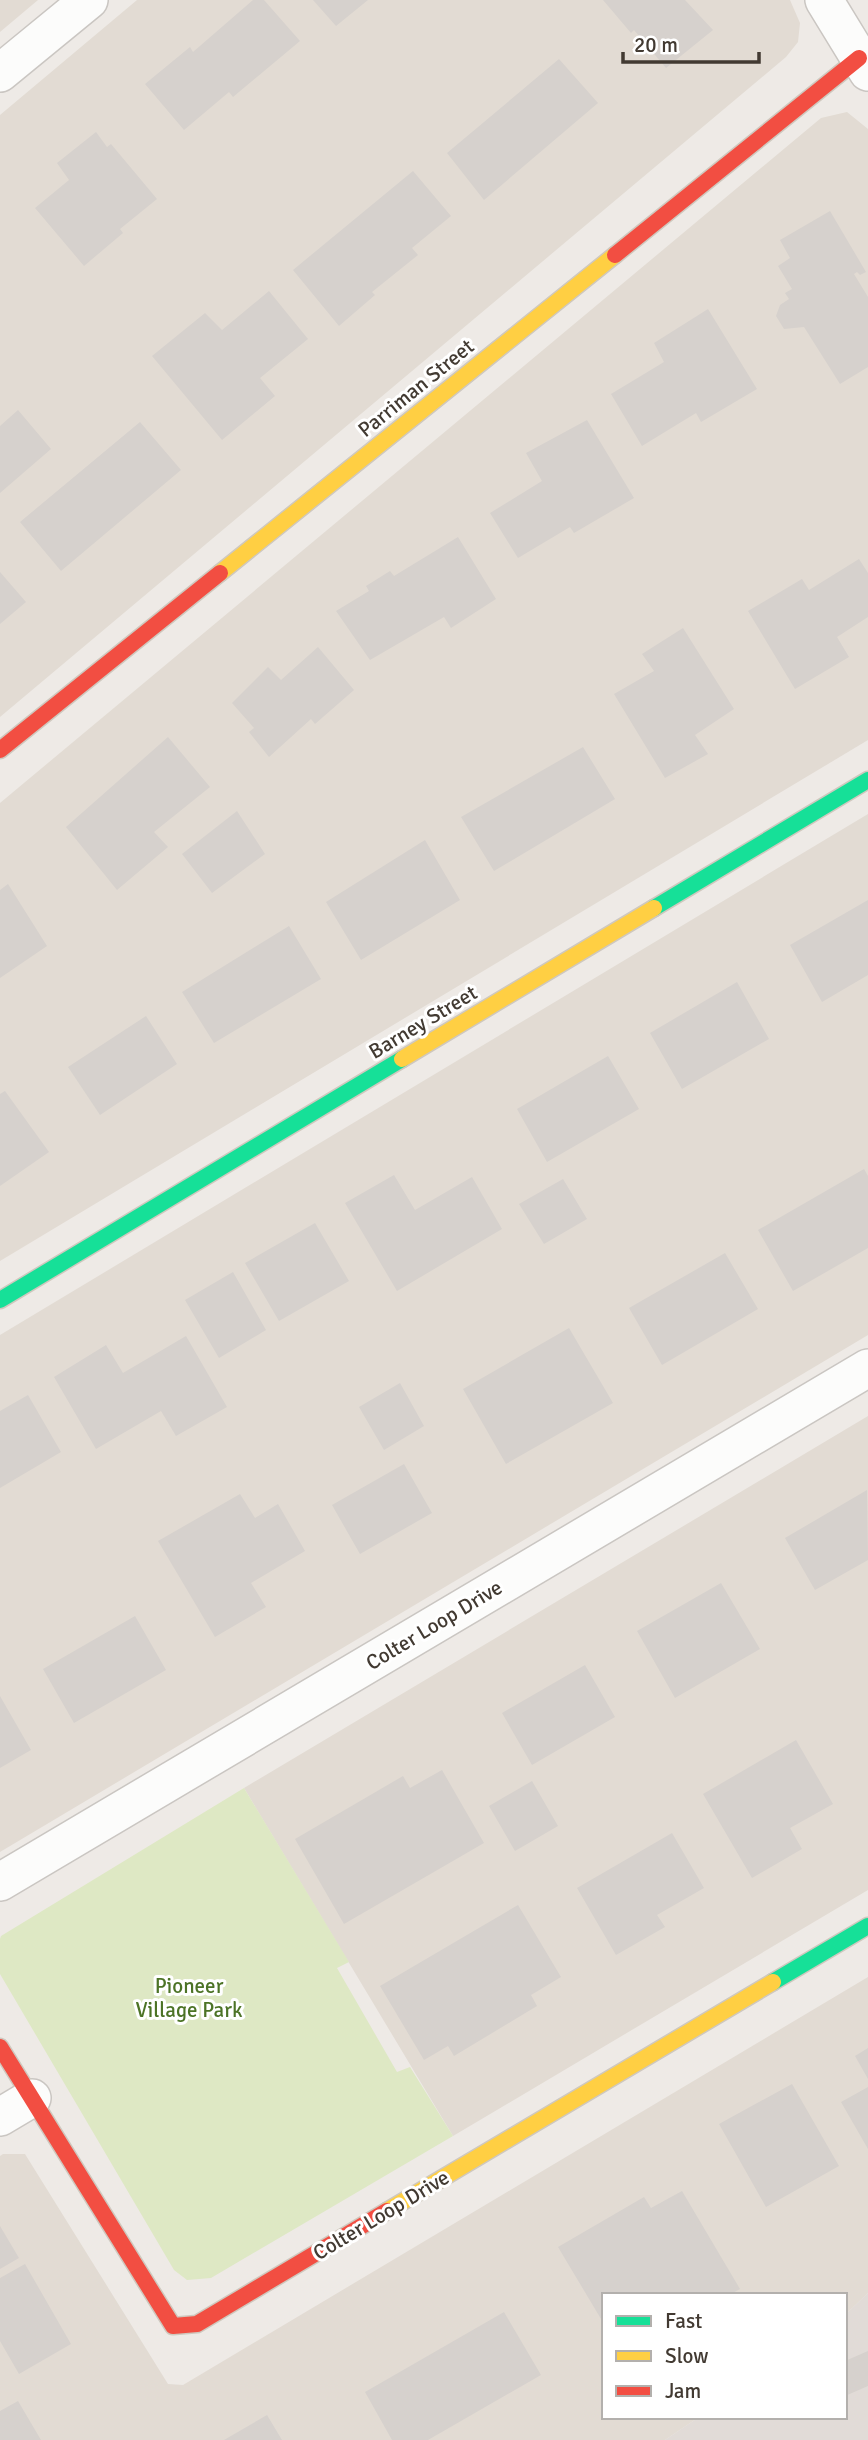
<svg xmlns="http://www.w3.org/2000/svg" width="868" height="2440" font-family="Signika,sans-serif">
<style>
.residential{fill:#e2dbd3}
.industrial{fill:#e1dbd7}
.green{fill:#dee8c4}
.building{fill:#d6d1cd}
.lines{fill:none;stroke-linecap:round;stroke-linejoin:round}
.street-casing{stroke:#cac6c2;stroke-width:40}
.fast-casing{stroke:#cfc8be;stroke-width:19}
.slow-casing{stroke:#cfc8be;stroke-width:19}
.jam-casing{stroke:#cfc8be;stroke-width:19}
.street{stroke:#fcfcfb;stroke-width:37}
.fast{stroke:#16e098;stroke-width:16}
.slow{stroke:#ffcf43;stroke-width:16}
.jam{stroke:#f24e42;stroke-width:16}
.labels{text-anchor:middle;stroke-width:6;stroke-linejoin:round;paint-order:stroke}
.street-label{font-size:21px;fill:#423a32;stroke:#fff}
.park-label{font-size:21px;fill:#4c7326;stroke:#fff}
</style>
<rect width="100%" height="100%" fill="#eeeae6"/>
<path class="residential" d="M0,0H38L0,32Z
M137,0H790L800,23L798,42L786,57L0,717V115Z
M847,112L868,129V740L0,1261V803L821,118Z
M868,814V1335L0,1852V1335Z
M868,1416V1890L453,2136L244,1788Z
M868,1977V2293L845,2315V2295H604V2417H699L665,2440H0V2156L3,2154H25L168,2384L183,2385Z"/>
<path class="industrial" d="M868,2293V2440H665L699,2417H845V2315Z"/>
<path class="green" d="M244,1788L349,1962L337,1968L397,2072L410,2067L453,2136L211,2278L187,2280L174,2270L0,1974V1939L1,1936Z"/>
<path class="building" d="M253,0H264L300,41L233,97L229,92L184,130L145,84L190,47L193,52Z
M313,0H368L336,26Z
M603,0H685L713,30L666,68L634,30L631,33Z
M559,59L598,103L484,200L447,153Z
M96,132L107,147L111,144L157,199L120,229L123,233L84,266L35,208L69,180L57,163Z
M413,171L451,216L412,248L418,255L372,292L375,295L339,326L293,270Z
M830,211L866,272L860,275L857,272L854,274L868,297V367L840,384L804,327L784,329L776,316L780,305L789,299L785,293L792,289L778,266L790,258L780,240Z
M269,291L308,339L260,378L275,396L222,440L152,356L205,313L222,330Z
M708,309L757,389L701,422L696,413L642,446L611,394L664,362L654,343Z
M18,410L51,449L0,493V426Z
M587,420L634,498L574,533L570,527L518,558L490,513L542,481L526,453Z
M140,422L181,470L61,571L20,522Z
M458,537L496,599L451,628L444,617L370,660L336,611L369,591L366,586L390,571L394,576Z
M859,559L868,573V617L837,637L849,657L795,689L748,611L802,579L809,590Z
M0,572L26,602L0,624Z
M683,628L734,709L695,735L708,754L665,778L614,694L654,671L642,654Z
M318,647L354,690L315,724L311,719L269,757L249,732L254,728L232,703L268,667L281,680Z
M168,737L210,787L154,832L168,847L117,890L66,827Z
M583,747L615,799L494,871L461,817Z
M237,811L265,854L212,893L182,854Z
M425,840L460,900L361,960L326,902Z
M8,884L47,946L0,978V890Z
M868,900V975L822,1002L790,945Z
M289,926L321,979L214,1043L182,992Z
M737,982L769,1039L682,1089L650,1033Z
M146,1016L177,1064L100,1115L68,1067Z
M608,1056L639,1109L547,1162L517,1109Z
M5,1091L49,1152L0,1186V1094Z
M864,1169L868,1176V1248L793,1291L758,1230Z
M394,1175L415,1210L472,1177L502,1229L397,1291L345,1203Z
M563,1179L587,1219L544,1244L519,1204Z
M315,1223L349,1281L279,1321L245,1263Z
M725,1253L758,1309L662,1365L629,1308Z
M233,1272L266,1330L219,1358L185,1300Z
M569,1328L613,1403L506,1464L463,1389Z
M186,1336L227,1407L176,1436L161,1411L96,1449L54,1377L106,1345L123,1373Z
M400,1383L424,1426L384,1450L359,1407Z
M28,1395L61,1452L0,1488V1411Z
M404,1464L432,1513L360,1554L332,1505Z
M867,1490L868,1560L815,1590L785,1538Z
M240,1494L255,1518L278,1504L305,1551L251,1583L266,1607L215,1637L158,1541Z
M721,1583L760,1649L675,1698L637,1631Z
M135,1616L166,1670L74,1723L43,1669Z
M585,1665L615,1717L532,1765L502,1713Z
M0,1696L31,1750L0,1768Z
M796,1740L833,1804L790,1828L802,1849L752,1878L703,1794Z
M442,1770L484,1843L344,1924L295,1839L403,1776L410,1788Z
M532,1781L558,1826L515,1851L489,1806Z
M672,1833L704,1888L657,1915L665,1927L616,1955L577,1888Z
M518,1905L561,1977L531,1995L537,2006L454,2056L448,2046L424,2060L380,1986Z
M868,2048V2079L855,2056Z
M792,2084L839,2166L766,2207L719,2124Z
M868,2087V2149L841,2102Z
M682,2191L740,2289L729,2295H604V2324L558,2247L644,2197L651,2208Z
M0,2226L19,2258L0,2269Z
M25,2264L71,2344L19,2374L0,2341V2278Z
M504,2312L541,2375L428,2440H392L365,2392Z
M868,2351V2386L845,2396V2361Z
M18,2401L41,2440H0V2411Z
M267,2415L282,2440H224Z"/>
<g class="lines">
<g class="street-casing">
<path id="street" d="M824,0L868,72
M0,73L89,0
M0,1882L868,1368
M0,2117L32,2098"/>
</g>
<g class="fast-casing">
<path id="fast" d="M654,908L868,780
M0,1300L402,1059
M773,1982L868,1926"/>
</g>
<g class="slow-casing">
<path id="slow" d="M220,573L615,255
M402,1059L654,908
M387,2211L773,1982"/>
</g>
<g class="jam-casing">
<path id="jam" d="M615,255L859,58
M0,750L220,573
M0,2047L173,2326L197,2324L387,2211"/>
</g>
<use href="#street" class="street"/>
<use href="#fast" class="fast"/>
<use href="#slow" class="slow"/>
<use href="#jam" class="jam"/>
</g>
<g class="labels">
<g class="street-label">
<text transform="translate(416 388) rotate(-39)" y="7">Parriman Street</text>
<text transform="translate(423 1022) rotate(-31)" y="7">Barney Street</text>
<text transform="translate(434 1625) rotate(-31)" y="7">Colter Loop Drive</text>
<text transform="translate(381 2215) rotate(-31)" y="7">Colter Loop Drive</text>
</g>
<g class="park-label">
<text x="189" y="1993">Pioneer<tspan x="189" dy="24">Village Park</tspan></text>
</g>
</g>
<rect x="602" y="2293" width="245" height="126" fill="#ffffff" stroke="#b3b0ad" stroke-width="2"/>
<rect x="616" y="2316" width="35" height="10" fill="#16e098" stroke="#b3b0ad" stroke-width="2"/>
<text x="665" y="2328" font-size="21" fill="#423a32">Fast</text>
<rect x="616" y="2351" width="35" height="10" fill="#ffcf43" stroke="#b3b0ad" stroke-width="2"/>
<text x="665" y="2363" font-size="21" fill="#423a32">Slow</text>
<rect x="616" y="2386" width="35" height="10" fill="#f24e42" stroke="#b3b0ad" stroke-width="2"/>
<text x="665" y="2398" font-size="21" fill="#423a32">Jam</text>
<path d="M623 52v10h136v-10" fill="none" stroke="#423a32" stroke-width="3.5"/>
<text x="634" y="52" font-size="21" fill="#423a32" stroke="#ffffff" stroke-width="5" paint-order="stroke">20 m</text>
</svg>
